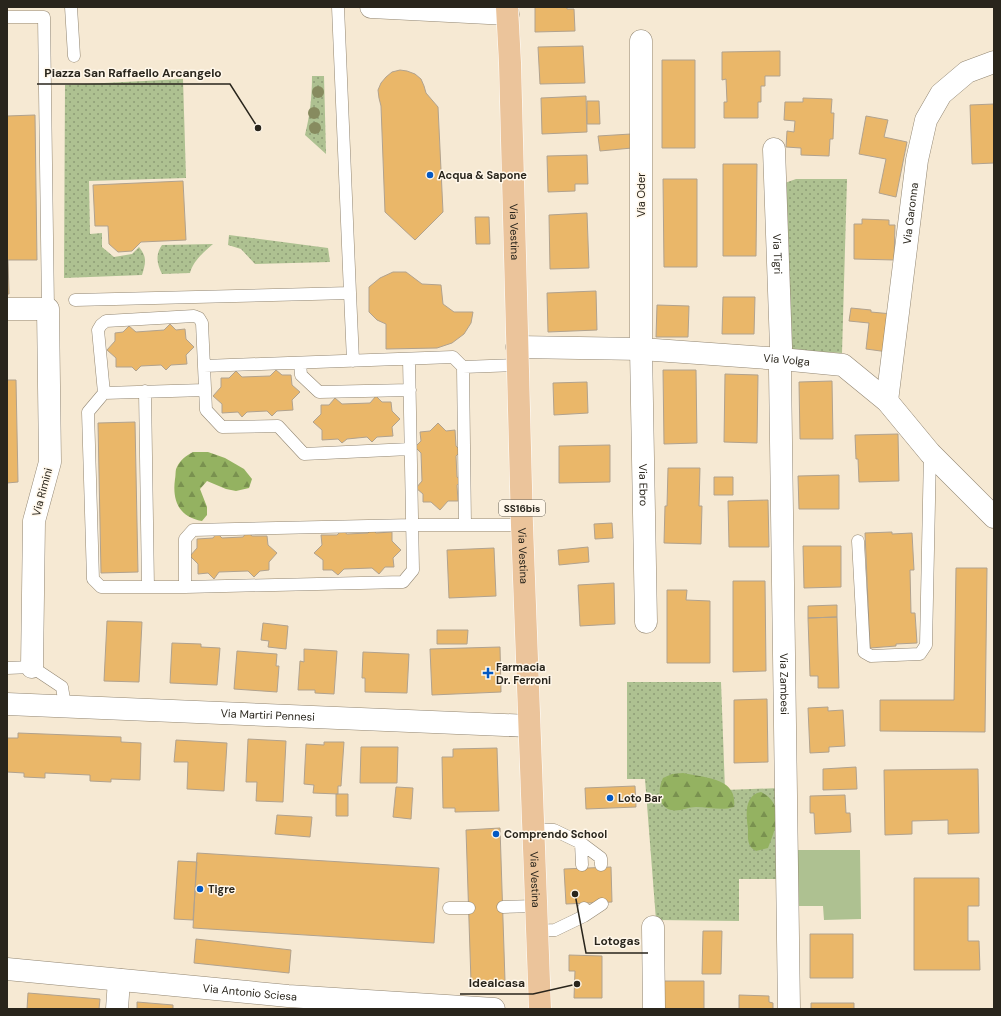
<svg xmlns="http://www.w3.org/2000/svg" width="1001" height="1016" font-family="'DM Sans',sans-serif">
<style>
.grass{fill:url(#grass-dots)}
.forest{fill:url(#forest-firs)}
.garden{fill:#aec191}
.building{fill:#eab769;stroke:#b1a28e}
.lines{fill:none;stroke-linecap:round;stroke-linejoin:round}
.lane-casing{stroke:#928672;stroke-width:13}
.street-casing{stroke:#928672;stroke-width:23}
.primary-casing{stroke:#fff;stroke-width:23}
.lane{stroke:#fff;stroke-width:12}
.street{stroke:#fff;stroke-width:22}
.primary{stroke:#ebc49b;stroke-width:22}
.tree{fill:#878b5f}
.poi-dot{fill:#0459c3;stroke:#fff7ea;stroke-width:1.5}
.labels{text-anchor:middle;stroke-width:3;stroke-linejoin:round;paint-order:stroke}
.shield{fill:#fff7ea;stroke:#69645a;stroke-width:1}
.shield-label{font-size:10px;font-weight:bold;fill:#29251c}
.poi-label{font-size:11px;font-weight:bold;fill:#29251c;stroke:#fff7ea;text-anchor:start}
.street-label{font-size:11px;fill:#29251c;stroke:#fff7ea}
.leader{fill:none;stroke:#29251c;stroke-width:1.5}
.callout-dot{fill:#29251c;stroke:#fff7ea;stroke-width:1.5}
.callout-label{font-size:12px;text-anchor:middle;font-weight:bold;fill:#29251c;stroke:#fff7ea;stroke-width:3;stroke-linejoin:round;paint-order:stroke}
</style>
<defs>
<pattern id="grass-dots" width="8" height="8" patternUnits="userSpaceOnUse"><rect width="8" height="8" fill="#aec191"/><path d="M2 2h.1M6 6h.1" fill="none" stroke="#8e9d76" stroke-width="1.8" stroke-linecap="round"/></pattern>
<pattern id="forest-firs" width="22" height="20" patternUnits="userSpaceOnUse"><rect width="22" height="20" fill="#94b261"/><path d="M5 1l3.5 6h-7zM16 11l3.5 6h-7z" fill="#79914f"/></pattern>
</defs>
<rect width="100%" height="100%" fill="#f6e9d3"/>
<path class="grass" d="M312,76H324L326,154L305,135C310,115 312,97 312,76Z
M183,79L186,178L89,181L90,234L102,233V247L114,257L132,254L139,247C147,257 146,262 142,275L64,278L65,85Z
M796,179H847L842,353L787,350L782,184Z
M229,235L328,248L330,262L255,264L241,249L228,245Z
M213,244C204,252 193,261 190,273L162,274C157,264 155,255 162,245Z
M627,682H721L725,790L780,788L781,879H739V921L656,920L645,779H627Z"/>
<path class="forest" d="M193,452H208L225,458L244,469L252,479L249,488L236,491L226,489L207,481L200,489L207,507V515L202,521C179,517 172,501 175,479C176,475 175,470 177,467C180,460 187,455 193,452Z
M683,773C704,778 738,777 734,807C721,811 709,807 696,807C688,807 679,812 671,810C657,807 658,788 663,778L672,774Z
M761,792C785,804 776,828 768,848L756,851C756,851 751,848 751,847C747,842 748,835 748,829C746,815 744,795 761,792Z"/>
<path class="garden" d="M792,850H860L861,919L824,920L823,906H794Z"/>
<path class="building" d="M535,7H567V9H574L575,31L535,32Z
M583,46L585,83L540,84L538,47Z
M780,51V76H765V86H761V102H758V118H724V102H727L726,79L722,80V52Z
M662,60H695V148H662Z
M400,70L407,71L415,74L421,79L424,86L426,93L438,107L443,212L415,240L385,212L381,106L379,98L378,90L381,83L386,77L392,72Z
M586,96L587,132L542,134L541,98Z
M803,98L832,99L831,113H834L833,139H830L829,156L801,155V148L786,147L787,131L794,132L795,121L784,120L785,102H803Z
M587,101H599L600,124H587Z
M994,104V163L972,164L970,105Z
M35,115L37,260H8L9,294H7V116Z
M866,116L888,120L884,137L907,142L896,197L879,193L886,159L859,154Z
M631,134L632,148L600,151L598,136Z
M587,155L588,184H575V191L548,192L547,156Z
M723,164H757L756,256H723Z
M663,179H697V267H664Z
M183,181L186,240L141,242L132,251L118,252L109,244L108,226H95L93,185Z
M587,213L589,268L550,269L549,215Z
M475,217H489L490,244H476Z
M862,219L889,220V225H895L894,260L854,259V224H862Z
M393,272H406L422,284L441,285L443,304L454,312H473L471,323L464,334L452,343L437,348L386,349V324L377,320L369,312V287L380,278Z
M596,291L597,330L548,332L547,293Z
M723,297H755L754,334H722Z
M657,305L689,306L688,337H656Z
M851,308L871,310V312L892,314L888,352L866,349L869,323L849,321Z
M170,324L176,330L185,329L186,339L194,347L186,355L187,364L171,365L166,370L161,365L141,366L136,371L132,367H116V358L107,350L115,341V333L123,332L129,326L136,332L164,330Z
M276,370L282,375H291L292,385L300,392L292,400L293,410L277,411L272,416L267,411L247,412L242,417L238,412L222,413V404L213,396L221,387V378H229L236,371L242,377L270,376Z
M663,370H696L697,443L664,444Z
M725,374L758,375L757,443L724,442Z
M7,380H16L18,482L7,483Z
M832,381L833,439H800L799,382Z
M587,382L588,413L554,415L553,383Z
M376,396L382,402H391L392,411L400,419L392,427L393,436L377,437L372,442L367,437L347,439L342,443L338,439L322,440V430L313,422L321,414V405H329L335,398L342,404L370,403Z
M135,422L138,572L101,573L98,423Z
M438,423L446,431L455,430L456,446L461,451L456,456L457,477L462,481L457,485L458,501H448L440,510L431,502H423V494L416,488L422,481L421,453L415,447L421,441L420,432L430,431Z
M898,434L899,481L859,482L858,459H856L855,435Z
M610,445V482L559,483V446Z
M668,468H700L699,506H702L701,544L664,543L665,506H667Z
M839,475V509H799L798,476Z
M714,477H733V495H714Z
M768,500L769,547H729L728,501Z
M612,523L613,538L595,539L594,524Z
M372,529L376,533L392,532V541L401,550L393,558L394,567H385L379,574L372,568L344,569L338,575L332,570H323V560L314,553L322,545L321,535H337L342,530L347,534L368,533Z
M247,532L252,536H267L268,545L277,553L269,562V570L260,571L254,577L248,571L219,572L214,579L208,573L198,574V564L190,556L197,548V539L213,538L217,533L222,538L243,537Z
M892,532V534L912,533L914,570H910L911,613H915L917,643L896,644V646L870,648L865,533Z
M803,546H841V587L804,588Z
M588,547L589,562L559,565L558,550Z
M494,548L496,596L449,598L447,550Z
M956,568H987L985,732L880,731V700H954Z
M733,581H765L766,671L733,672Z
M614,583L615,624L580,626L578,585Z
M667,590H687L686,600L710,601V663H667Z
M837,605V617L808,618V606Z
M837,617L839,688H818V676H810L808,618Z
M107,621L142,622L139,682L104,681Z
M263,623L288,626L286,649L268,647L269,641L261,640Z
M437,630H468L467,644H437Z
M172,643L201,644V647L220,648L217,685L170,683Z
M500,647L501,692L432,695L430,649Z
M304,649L337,651L334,694L315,693V690H298L300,661L304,662Z
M237,651L277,654L276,666H279L277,692L234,689Z
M363,652L409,654L407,693L365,692V678H362Z
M767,699L768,762L734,763V700Z
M828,707V711L843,710L845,746L829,747V752L810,753L808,708Z
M18,733L121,737V742L141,743L140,780L111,779V782L90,781V775L45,773V778L24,777V773L7,772V738H18Z
M248,739L286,741L283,802L256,801L257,782H246Z
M176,740L227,743L224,791L187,789L188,762H174Z
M324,742H344L341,786H338V794L313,793L314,785L304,784L306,744L324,745Z
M361,747H398L397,783H360Z
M497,748L499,811L455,812V808H443L442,757H453V749Z
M856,767L857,789L823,790V769Z
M978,769L979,833L948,834V820L912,821V834L885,835L884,770Z
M635,786L636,807L586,809L585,788Z
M396,787L413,788L411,819L393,817Z
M336,794H348V816H336Z
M845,795L846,813H850L851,832L815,834L814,813H810V796Z
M277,815L312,817L310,837L275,834Z
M500,828L505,981L471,982L466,830Z
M197,853L439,868L434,943L193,928Z
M178,861L197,862L193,920L174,919Z
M611,867L612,902L566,904L564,869Z
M914,878H979V906H968V941H979L980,970H914Z
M703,931H722L721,974H702Z
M810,934H853V978H810Z
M196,939L291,950L289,973L194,963Z
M569,955L602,956V998H574L575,971H569Z
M664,981H704V1009H664Z
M28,993L100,999L99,1009H27Z
M739,995L769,996V1002L773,1003V1009H739Z
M137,1002L173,1005V1009H137Z
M811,1003H854V1009H811Z"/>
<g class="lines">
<g class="lane-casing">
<path id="lane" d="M71,7L74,56
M7,17H44L48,309
M350,293L353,361
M75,300L350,293L338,7
M409,359L413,570L403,582L185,587H101L93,579L88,412L104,393L98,330L101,325L106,321L194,316L199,318L202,323L206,410L222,427L278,426L304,454L410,449
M300,363L301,375L319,392L410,390
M204,366L453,357L463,367L465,525
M463,367L517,365
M145,391L148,587
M104,393L205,390
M858,541L864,652L871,656L920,654L926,645L930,453
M185,587V539L193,530L413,525H522
M7,668L32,667L62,687L65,706
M533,829L554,830L581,843L582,865
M581,843L601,858V865
M503,907L536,906
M449,908H469
M584,916L602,904
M537,931L555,930L584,916V908"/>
</g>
<g class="street-casing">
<g id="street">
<path d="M371,7L508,14"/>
<path id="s1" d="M641,41V349L646,622"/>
<path id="s2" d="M774,149L781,347L780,370L789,1009"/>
<path d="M7,309H48L50,462L34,521L32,667"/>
<path id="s3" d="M517,347L641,349L781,359L843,365L887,401L930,453L994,517"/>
<path id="s4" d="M887,401L917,160L926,120L941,94L967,72L994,62"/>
<path id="s5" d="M7,704L529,726"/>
<path d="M653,927L654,1009"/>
<path id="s6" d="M7,969L288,996L494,1009"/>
<path d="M117,1009L119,980"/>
</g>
</g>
<g class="primary-casing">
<g id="primary">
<path id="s7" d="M507,7L510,63L522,525L540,1009"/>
</g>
</g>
<use href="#lane" class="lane"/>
<use href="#street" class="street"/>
<use href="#primary" class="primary"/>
</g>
<g class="tree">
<circle cx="318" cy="92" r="6"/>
<circle cx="314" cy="113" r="6"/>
<circle cx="315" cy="128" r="6"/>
</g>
<g class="poi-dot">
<circle cx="430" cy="175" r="4"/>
<path d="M486 667h4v4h4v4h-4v4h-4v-4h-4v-4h4z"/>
<circle cx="610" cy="798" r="4"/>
<circle cx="496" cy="834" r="4"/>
<circle cx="200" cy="889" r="4"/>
</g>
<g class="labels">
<rect class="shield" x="499" y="500" width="46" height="16" rx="3"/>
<g class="shield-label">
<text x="522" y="512">SS16bis</text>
</g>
<g class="poi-label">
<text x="438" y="179">Acqua &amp; Sapone</text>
<text x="496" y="671">Farmacia<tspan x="496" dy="13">Dr. Ferroni</tspan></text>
<text x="618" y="802">Loto Bar</text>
<text x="504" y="838">Comprendo School</text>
<text x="208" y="893">Tigre</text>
</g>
<g class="street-label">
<text transform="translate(641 195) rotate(-90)" y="4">Via Oder</text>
<text dy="4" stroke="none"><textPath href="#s4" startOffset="189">Via Garonna</textPath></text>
<text dy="4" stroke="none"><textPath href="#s7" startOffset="225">Via Vestina</textPath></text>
<text dy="4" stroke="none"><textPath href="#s2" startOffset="105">Via Tigri</textPath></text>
<text dy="4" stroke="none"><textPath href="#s3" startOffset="270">Via Volga</textPath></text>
<text dy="4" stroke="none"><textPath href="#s1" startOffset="444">Via Ebro</textPath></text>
<text transform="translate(42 492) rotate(-75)" y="4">Via Rimini</text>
<text dy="4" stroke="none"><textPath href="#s7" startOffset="549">Via Vestina</textPath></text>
<text dy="4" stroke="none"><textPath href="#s2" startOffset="535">Via Zambesi</textPath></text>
<text dy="4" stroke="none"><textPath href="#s5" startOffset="261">Via Martiri Pennesi</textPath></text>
<text dy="4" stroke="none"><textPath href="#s7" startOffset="873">Via Vestina</textPath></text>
<text dy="4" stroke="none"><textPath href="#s6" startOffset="244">Via Antonio Sciesa</textPath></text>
</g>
</g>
<path class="leader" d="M258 128L230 84H37M575 894L586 953H648M577 984L533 994H460"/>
<g class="callout-dot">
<circle cx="258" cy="128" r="4"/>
<circle cx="575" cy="894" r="4"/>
<circle cx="577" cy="984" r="4"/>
</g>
<g class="callout-label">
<text x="133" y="77">Piazza San Raffaello Arcangelo</text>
<text x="617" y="945">Lotogas</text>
<text x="497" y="987">Idealcasa</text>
</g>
<rect width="1001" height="1016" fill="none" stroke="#29251c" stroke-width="16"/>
</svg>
